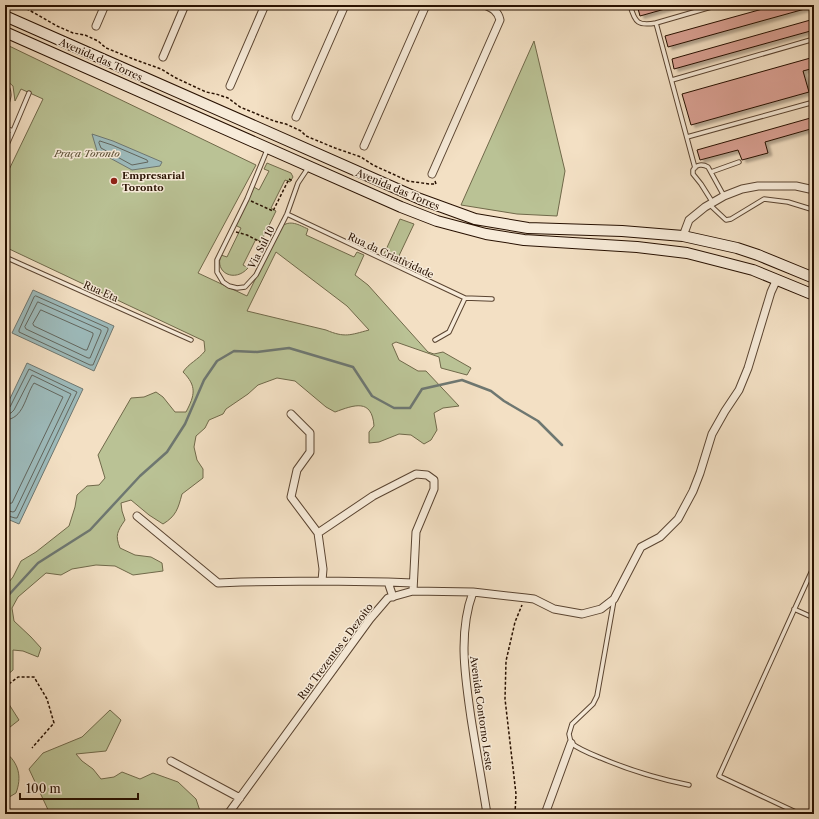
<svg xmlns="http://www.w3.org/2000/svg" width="819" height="819" font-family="'Libre Caslon Text',serif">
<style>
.green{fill:#bac295;stroke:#70694a;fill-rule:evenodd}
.water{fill:#9dbbbc;stroke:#6e7771}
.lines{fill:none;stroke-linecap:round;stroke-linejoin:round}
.shore{stroke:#62665e;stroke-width:1}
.stream{stroke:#6e7771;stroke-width:2.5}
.building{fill:#daa194;stroke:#271000;filter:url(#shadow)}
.lane-casing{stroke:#5a4431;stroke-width:5.5}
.street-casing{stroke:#5a4431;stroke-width:9}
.secondary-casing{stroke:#271000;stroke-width:12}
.path{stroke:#271000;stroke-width:1.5;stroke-dasharray:3 2;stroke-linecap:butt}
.lane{stroke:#f7ebd9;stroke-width:3.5}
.street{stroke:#f7ebd9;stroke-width:7}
.secondary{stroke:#f7ebd9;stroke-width:10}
.poi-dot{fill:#8f2418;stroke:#f7ebd9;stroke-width:1.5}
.labels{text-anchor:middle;stroke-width:3;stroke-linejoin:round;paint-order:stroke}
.street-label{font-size:10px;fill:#271000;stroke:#f7ebd9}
.park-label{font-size:10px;font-style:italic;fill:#5a4e34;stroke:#f7ebd9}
.poi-label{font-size:10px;font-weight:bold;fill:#271000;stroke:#f7ebd9;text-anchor:start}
</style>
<defs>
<filter id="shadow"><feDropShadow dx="4" dy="2.5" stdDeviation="1" flood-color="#0004"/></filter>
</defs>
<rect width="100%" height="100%" fill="#f3e0c4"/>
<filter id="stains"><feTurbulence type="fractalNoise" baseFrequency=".005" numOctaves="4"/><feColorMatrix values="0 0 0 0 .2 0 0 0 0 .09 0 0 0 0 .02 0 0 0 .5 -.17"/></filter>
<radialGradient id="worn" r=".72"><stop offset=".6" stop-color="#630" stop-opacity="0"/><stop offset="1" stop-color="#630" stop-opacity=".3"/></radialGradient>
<path class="green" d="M534,41L565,171L557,216L517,214L461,205Z
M5,44L256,165L198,273L247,296L281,227C290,219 299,225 308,229L306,235L354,257L357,252L364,255L355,275L368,285L428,352L434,354L443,352L471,368L467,375L441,368L439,357L396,342L392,344L399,360L418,371H426L459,406L443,408L434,413L437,430L431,440L424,444L411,435L399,434L379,442L369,443V432L374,426C372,398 354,405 335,412L326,407L295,381L277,378L258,385L248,394L226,409L223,414L209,420L205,428L196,436L194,447L197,460L203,469V478L182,494C178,509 176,516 163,524L149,515L131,500L121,503L122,511L125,520C117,532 115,535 120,548L135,555L151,557L162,563L163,571L133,575L115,566L96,565L72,569L61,575L46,573L18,597L12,608L14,621L31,637L41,648L38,657L23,651L13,650V670L5,677V587L13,577L21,561L36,552L69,526L75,507L77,495L87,486L99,485L105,478L98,455L131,398L144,397L156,392L163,397L175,412H186C195,395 197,386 183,372C189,363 198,360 205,351L204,341L5,247V178L43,99L21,89L15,101L13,86L5,79ZM276,252L347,306L369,330C350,335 345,338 326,330L247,311Z
M267,163L291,173L293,177L290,182L285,180L271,208L276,211L261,242L256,239L243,265L248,268C235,283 214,273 221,255L227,257L241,228L235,225L254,187L259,190L269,171L264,169Z
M400,219L414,224L397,260L384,254Z
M5,698L19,720L5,731Z
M110,710L121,720L106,751L76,754L82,761L93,769L101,779L114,777L122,772L140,779L153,773L178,782L196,799L201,814H50L29,769L43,753L82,737Z
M5,752C19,763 22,777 16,793L6,799Z"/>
<path class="water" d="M92,134L113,141L162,162L160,166L132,170L97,151Z
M33,290L114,326L94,371L12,333Z
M27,363L83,389L19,524L5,518V409Z"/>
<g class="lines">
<path class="shore" d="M100,141L112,145L147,160L148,162L132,165L101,148L99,143Z
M36,296L108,328V330L93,365H90L19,332V330L34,297Z
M38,302L101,330V332L90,358H88L26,329L25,327Z
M41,310L93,333V335L87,350H85L34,326L33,324Z
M5,409L10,407L29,369L77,392L17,518H15L5,515
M5,414L11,413L14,410L32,375L71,394L15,511L13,512L5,510
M5,420C24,419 25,396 34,383L63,397L12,503L5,504"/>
<path class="stream" d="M5,599L38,563L90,530L140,476L167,452L185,424L204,380L217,361L234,351L257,352L289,348L353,367L372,396L394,408H410L422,389L462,380L491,391L504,401L538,421L562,445"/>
</g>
<path class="building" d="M637,5H672V7L640,16Z
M777,5H811L812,7L668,47L665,36Z
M814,19V30L674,69L672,59Z
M814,57V68L803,71L809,92L691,125L682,94Z
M814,117V128L765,142L768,153L742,160L738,150L700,160L697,150Z"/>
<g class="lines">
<g class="lane-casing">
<path id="lane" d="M630,5C635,23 638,26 656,23L695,168
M656,23L718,5
M672,80L814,39
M5,84C11,92 9,99 5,108
M5,128L13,131L29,93
M687,137L814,102
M5,149L13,131
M267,150L247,199L217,260V272L223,282L229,286L237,288L245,287L256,275L287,214L298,183L308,168
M711,172L739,162
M713,203L701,184L693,174V170C696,164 703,164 708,167L724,196
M710,205L726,220L731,219L764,199L788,202L814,210
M287,214L465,298L492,299
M5,257L191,340
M5,266L6,270L5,273
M435,340L449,332L465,298
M614,600L597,696L593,704L572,724L569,734L571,743C580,750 591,754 601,758C629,770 659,779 689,785
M794,609L814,618
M800,814L719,776L814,566"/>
</g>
<g class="street-casing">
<path id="street" d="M96,26L105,5
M163,57L185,5
M230,86L265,5
M296,117L345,5
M364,146L426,5
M432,174L500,20C498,11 492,8 485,5
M683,236L689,220L705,207L724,196L742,189L758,186H796L814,190
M291,414L310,433V452L297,470L291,497L318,533L323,569L322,581L388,582L393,597
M137,516L218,583L241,582L322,581
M318,533L373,496L416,474L427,475L434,480V489L416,532L413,591
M388,582L413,583
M473,592C458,633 465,676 471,718C476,750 482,782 487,814
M171,761L240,798
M228,814L370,619L388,598L413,591L473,592L526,598L534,599L554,609L582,614L601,609L614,599L641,547L660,537L678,519L693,491L700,473L712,434L725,411L739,390L748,368L771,292L777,279
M545,814L571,743"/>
</g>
<g class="secondary-casing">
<path id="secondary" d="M5,16L420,199L475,219L528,228L622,231L683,236L737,248L758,255L814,278
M5,32L401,207L437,221L486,234L524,240L637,247L687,253L753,270L814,295"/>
</g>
<path class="path" d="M17,5L29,10L57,26L73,33L85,35L98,41L106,48L136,60L161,69L176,78L206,92L216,94L228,98L240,107L274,121L286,124L301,131L306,136L335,148L361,157L373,165L408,181L429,184H436L435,181
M251,201L273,211L289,179L293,181
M236,232L247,235L266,245
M5,687L18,677H34L47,699L54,723L32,748
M515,814L516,794L505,699L506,661L515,622L522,605"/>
<use href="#lane" class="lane"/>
<use href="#street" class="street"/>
<use href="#secondary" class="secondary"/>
</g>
<circle class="poi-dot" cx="114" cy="181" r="4"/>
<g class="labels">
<g class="street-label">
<text transform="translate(101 59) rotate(24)" y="4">Avenida das Torres</text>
<text transform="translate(398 189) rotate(23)" y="4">Avenida das Torres</text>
<text transform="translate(261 247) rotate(-63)" y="4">Via Sul 10</text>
<text transform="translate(391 255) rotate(25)" y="4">Rua da Criatividade</text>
<text transform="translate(101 291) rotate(24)" y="4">Rua Eta</text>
<text transform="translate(335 651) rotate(-53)" y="4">Rua Trezentos e Dezoito</text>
<text transform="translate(482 713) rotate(82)" y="4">Avenida Contorno Leste</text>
</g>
<g class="park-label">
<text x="87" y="157">Praça Toronto</text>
</g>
<g class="poi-label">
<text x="122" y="179">Empresarial<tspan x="122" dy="12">Toronto</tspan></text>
</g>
</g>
<rect width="819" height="819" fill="none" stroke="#f3e0c4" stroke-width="20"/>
<rect x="6" y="6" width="807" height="807" fill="none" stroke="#271000" stroke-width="2"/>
<rect x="10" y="10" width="799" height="799" fill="none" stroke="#271000"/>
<path d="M20 793v6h118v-6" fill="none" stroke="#271000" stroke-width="2"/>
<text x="26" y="793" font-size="12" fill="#271000" stroke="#f7ebd9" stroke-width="3" paint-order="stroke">100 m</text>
<rect width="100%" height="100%" filter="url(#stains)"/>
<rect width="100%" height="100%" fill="url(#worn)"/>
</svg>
